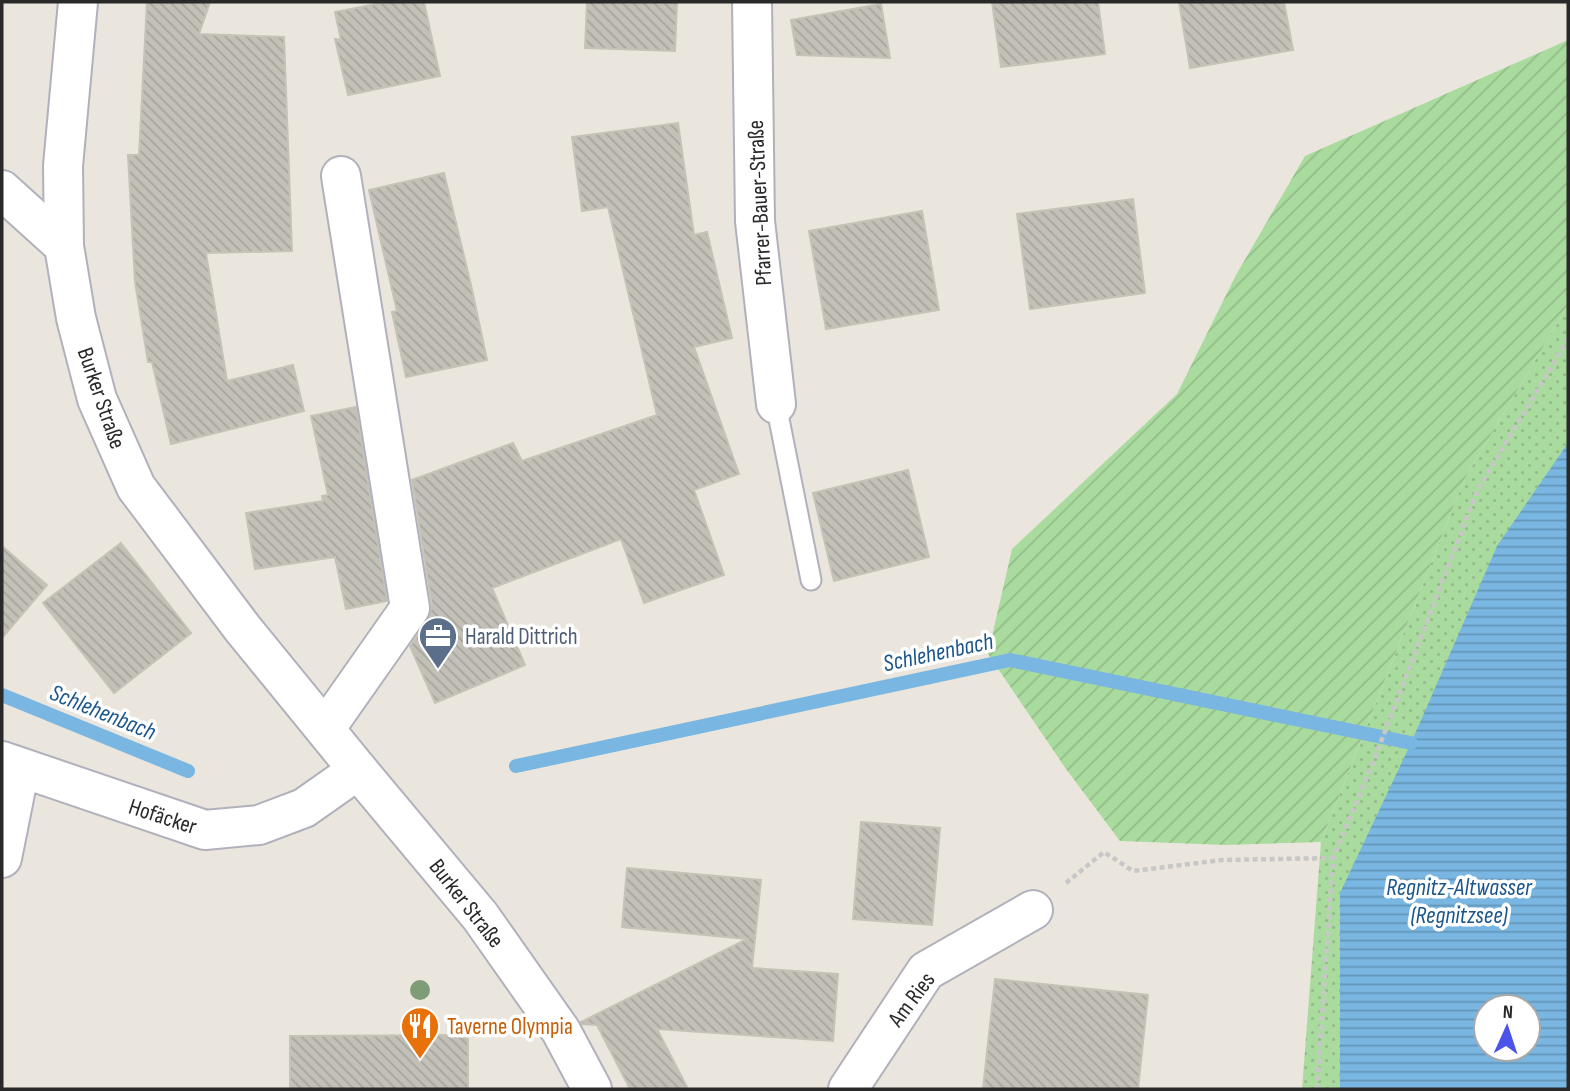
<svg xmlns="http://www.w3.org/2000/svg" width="1570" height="1091" font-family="'Sofia Sans Condensed',sans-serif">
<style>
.park{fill:url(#park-dots);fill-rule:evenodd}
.garden{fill:url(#garden-furrows)}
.water{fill:url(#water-rules);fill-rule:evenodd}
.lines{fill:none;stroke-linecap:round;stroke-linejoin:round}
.stream{stroke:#79b7e2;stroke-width:14}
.building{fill:url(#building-back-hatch);stroke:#c5c2b6;stroke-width:2}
.lane-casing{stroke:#b0b1bc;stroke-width:23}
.street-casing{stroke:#b0b1bc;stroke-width:42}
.secondary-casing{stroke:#b0b1bc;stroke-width:42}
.path{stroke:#c7c7c7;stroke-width:4.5;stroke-dasharray:5 3.5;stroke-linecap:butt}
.lane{stroke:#fff;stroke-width:19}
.street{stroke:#fff;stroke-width:38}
.secondary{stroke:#fff;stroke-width:38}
.tree{fill:#7e9c76}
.labels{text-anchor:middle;stroke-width:7;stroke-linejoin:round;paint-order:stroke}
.street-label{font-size:23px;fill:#292929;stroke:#fff}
.service-label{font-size:23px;fill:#4e5e75;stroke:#fff;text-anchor:start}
.food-label{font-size:23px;fill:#c56008;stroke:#fff;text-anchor:start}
.water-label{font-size:24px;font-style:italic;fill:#1a558c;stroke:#fff}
</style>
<defs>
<pattern id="park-dots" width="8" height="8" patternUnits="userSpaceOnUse" patternTransform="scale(1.75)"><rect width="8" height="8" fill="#aadb9e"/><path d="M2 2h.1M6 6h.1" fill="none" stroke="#92bc88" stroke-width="1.8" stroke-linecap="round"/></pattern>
<pattern id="garden-furrows" width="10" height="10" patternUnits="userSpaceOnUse" patternTransform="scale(1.75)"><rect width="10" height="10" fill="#aadb9e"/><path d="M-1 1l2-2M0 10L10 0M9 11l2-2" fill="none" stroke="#92bc88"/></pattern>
<pattern id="water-rules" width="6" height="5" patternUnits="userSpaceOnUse" patternTransform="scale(1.75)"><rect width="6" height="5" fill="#79b7e2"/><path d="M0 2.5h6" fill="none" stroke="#6395b7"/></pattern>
<pattern id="building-back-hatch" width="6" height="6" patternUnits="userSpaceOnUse" patternTransform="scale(1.75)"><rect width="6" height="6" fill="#c3c0b8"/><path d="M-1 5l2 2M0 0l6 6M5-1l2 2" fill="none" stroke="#a8a59e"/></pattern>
</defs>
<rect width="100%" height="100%" fill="#eae6dd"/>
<path class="park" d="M1568,305V1089H1302L1321,842L1464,480ZM1486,1007H1528V1049H1486Z"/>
<path class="garden" d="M1568,40V305L1464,480L1321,842L1226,845L1120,841L1066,769L988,654L1012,549L1177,394L1236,275L1305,156Z"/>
<path class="water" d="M1568,443V1089H1340V893L1411,743L1497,546ZM1486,1007H1528V1049H1486Z"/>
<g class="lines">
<path class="stream" d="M2,695L188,771
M516,766L1010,660L1411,743"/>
</g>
<path class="building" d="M147,2H210L199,34L284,37L292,251L206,253L227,381L293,365L304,411L171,444L152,362H148L135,282L128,155H139Z
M386,2H424L440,76L348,95L335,39L341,40L335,12Z
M587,2H677L675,51L585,48Z
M992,2H1098L1105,54L1001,67Z
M1179,2H1284L1293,50L1190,68Z
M881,4L890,58L797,55L791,20Z
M678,123L694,235L707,232L732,338L694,347L739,474L694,490L724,575L644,603L621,539L492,588L525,665L435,703L410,646L428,621L432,605L412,480L513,443L522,461L657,415L608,207L582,211L572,137Z
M444,173L471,285L487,360L406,377L392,312L397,311L369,190Z
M1133,199L1145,293L1030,309L1017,214Z
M922,211L939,310L826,329L809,231Z
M356,407L387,601L346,609L335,557L255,569L246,513L323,501L322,496L328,495L311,416Z
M908,470L929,557L834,581L813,493Z
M121,543L191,633L114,693L43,603Z
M2,546L47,585L2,638Z
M861,822L940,828L932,925L853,919Z
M627,868L761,880L752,968L838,974L833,1041L657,1029L688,1089H630L597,1025L582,1024L581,1022L747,939L622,927Z
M995,979L1148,995L1138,1089H983Z
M468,1035V1089H290V1036Z"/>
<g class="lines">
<g class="lane-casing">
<path id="lane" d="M776,404L811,580"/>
</g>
<g class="street-casing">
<path id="street" d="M752,2L755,221L776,404
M2,190L64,246
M325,729L410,608L341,176
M2,761L205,830L259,825L304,808L358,770
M2,858L20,768
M848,1089L926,971L1033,910"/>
</g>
<g class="secondary-casing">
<path id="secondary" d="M78,2L63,166L64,246L76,318L97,399L136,487L243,629L358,770L480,916L561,1031L592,1089"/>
</g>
<path class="path" d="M1066,883L1104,852L1133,871L1222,860L1333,858
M1317,1089L1333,858L1376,755L1477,491L1568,339"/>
<use href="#lane" class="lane"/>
<use href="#street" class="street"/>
<use href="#secondary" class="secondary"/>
</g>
<circle class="tree" cx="420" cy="990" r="10"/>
<defs>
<g id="office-pin" transform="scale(2.0125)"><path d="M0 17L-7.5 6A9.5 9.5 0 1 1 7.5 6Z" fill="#5c6f8a" stroke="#fff"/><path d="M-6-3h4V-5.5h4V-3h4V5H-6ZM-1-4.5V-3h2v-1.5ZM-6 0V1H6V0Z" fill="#fff"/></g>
<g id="restaurant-pin" transform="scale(2.0125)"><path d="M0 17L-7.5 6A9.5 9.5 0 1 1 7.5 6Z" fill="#e8710a" stroke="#fff"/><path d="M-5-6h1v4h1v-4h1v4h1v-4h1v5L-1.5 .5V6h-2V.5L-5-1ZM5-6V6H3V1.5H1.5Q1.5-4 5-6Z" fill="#fff"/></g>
</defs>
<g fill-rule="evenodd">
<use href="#office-pin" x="438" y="636"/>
<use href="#restaurant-pin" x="420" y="1026"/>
</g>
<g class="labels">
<g class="street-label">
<text transform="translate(759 203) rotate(-93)" y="8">Pfarrer-Bauer-Straße</text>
<text transform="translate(102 398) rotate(71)" y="8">Burker Straße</text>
<text transform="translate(163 816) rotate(18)" y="8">Hofäcker</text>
<text transform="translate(467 903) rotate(52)" y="8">Burker Straße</text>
<text transform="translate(911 999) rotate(-53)" y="8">Am Ries</text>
</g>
<g class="service-label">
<text x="465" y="644">Harald Dittrich</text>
</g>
<g class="food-label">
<text x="447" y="1034">Taverne Olympia</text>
</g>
<g class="water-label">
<text transform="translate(938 652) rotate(-12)" y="8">Schlehenbach</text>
<text transform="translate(103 712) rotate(22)" y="8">Schlehenbach</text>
<text x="1459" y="895">Regnitz-Altwasser<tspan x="1459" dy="28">(Regnitzsee)</tspan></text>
</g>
</g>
<rect width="1570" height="1091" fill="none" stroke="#292929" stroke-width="7"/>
<g transform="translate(1507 1028) rotate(3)"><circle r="33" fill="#ffffff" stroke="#a9a9a9" stroke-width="2"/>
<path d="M0-5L12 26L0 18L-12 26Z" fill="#4c53e8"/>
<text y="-10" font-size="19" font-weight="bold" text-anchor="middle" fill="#292929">N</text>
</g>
</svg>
